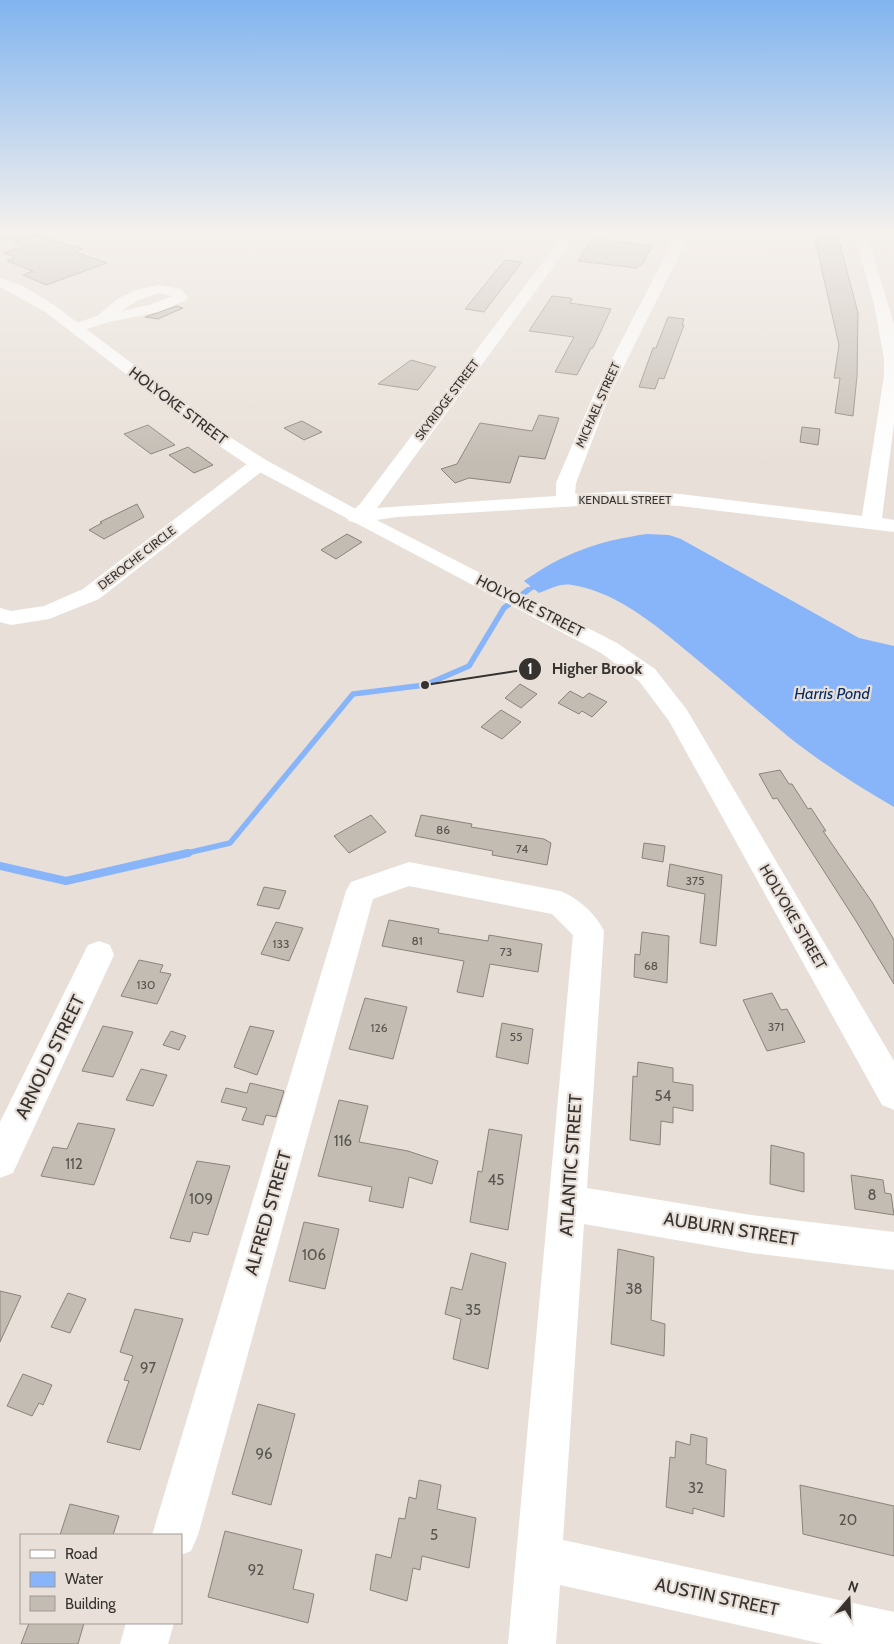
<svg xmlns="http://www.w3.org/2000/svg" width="894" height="1644" font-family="Cabin,sans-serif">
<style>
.green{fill:#90cda0}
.water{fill:#88b4fa}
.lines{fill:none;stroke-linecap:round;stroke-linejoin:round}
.stream-far2{stroke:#88b4fa;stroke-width:4.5}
.stream-far1{stroke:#88b4fa;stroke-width:5.5}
.stream{stroke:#88b4fa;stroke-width:8}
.building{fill:#c3bcb3;stroke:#8a837c}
.minor{fill:#fff;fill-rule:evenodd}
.major{fill:#fff;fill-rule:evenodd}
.labels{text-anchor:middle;stroke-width:4.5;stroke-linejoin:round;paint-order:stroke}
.far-street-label{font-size:12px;fill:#35322f;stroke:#e8e0d8}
.number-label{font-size:12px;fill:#585450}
.street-label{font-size:15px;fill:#35322f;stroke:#e8e0d8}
.near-number-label{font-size:15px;fill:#585450}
.water-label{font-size:16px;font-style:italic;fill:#032b66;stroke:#e8e0d8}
.near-street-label{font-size:18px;fill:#35322f;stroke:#e8e0d8}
.leader{fill:none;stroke:#35322f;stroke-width:2}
.callout-dot{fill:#35322f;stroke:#e8e0d8;stroke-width:2}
.mark-label{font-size:15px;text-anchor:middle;font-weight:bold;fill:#fff}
.callout-label{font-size:16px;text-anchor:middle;font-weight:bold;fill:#35322f;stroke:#e8e0d8;stroke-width:4.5;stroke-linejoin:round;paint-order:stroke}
</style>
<rect width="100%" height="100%" fill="#e8e0d8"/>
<path class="green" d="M0,233H49L20,245H13L12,240L0,239Z"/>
<path class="water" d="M647,534L669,535L681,539L859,638L894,646V807C858,786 823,764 790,738C760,713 730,687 700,662C662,631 622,593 572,585C560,583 550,589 539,593L524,581C564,553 598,541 647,534Z"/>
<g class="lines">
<path class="stream-far2" d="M526,591L536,586"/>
<path class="stream-far1" d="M183,854L230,843L353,694L425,685L469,666L504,608L528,590"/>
<path class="stream" d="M0,866L66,881L188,853"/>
</g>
<path class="building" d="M818,235L838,237L858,313L857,376L853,416L835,413L840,378H834L839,345L815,240L818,241Z
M45,238L83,249L75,252L107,263L46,285L23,275L33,271L7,261L15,257L4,253Z
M595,239L652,246L643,263L637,268L578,261L590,241L593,242Z
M505,260L522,262L484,312L465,309Z
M552,296L570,298L572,299L570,303L611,309L593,348H591L577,375L555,372L574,337L529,331Z
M177,306L183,308L158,319L145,317Z
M668,317L684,319L682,325H684L664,379L659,378L655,389L639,387L653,348H656Z
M411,360L436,367L418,390L378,384Z
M539,415L559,418L545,459L519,456L510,483L469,478L455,483L441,469L457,464L480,423L532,431Z
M302,421L322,432L304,440L284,428Z
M148,425L175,445L151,454L124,434Z
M802,427L820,429L818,445L800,442Z
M188,447L213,465L194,473L169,455Z
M137,504L144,517L104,539L89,530L102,523L100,522Z
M347,534L362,542L336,559L321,550Z
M520,684L537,694L521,708L505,698Z
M570,691L583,698L589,693L607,702L592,717L582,711L579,714L558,703Z
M501,710L521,722L502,739L481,727Z
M780,770L789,784H792L808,809L811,808L826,831H823L872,902L894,940V984L856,921L777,798L773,799L759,774Z
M371,815L386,832L349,853L334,836Z
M421,815L472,824L471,827L544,839L551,843L547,865L492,855L493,851L415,836Z
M644,843L665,846L663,862L642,858Z
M670,864L722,875L716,946L700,943L705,894L667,886Z
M264,887L286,891L279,909L257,905Z
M389,920L439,929L438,933L488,941L489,935L542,944L538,972L490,964L483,997L457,992L464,961L382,946Z
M276,922L303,928L289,961L261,954Z
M642,932L669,936L667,983L634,977L635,954L640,955Z
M139,960L163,965L160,972L171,974L157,1004L121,996Z
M772,993L781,1010L787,1009L805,1042L767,1051L743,1000Z
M365,998L407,1007L393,1059L349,1049Z
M502,1023L533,1029L528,1064L496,1057Z
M103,1026L133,1032L113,1077L82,1071Z
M250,1026L274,1031L257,1075L234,1067Z
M171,1031L186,1036L179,1050L163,1045Z
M638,1062L673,1068V1082L693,1085V1111L673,1107V1123L661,1121L660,1145L630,1140L633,1076L637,1077Z
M141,1069L167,1075L153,1106L126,1100Z
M250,1083L284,1091L276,1117L266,1115L263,1125L242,1120L247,1108L221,1102L226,1088L247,1093Z
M339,1100L368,1106L359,1142L408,1151L438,1161L432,1184L409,1177L403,1208L369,1201L372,1187L318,1176Z
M78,1123L115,1129L94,1185L41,1176L53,1147L67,1149Z
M489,1129L522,1135L508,1230L470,1222L478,1171L482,1172Z
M771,1145L804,1153V1192L770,1184Z
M197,1161L230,1166L208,1235L193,1232L190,1242L170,1238Z
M851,1175L883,1180L885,1193L891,1194L894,1215L855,1209Z
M304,1222L339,1229L325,1289L289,1281Z
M618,1249L654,1257L651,1320L665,1324L664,1356L611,1344Z
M471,1253L506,1263L488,1369L453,1359L461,1319L445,1314L451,1287L462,1290Z
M0,1291L21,1296L0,1342Z
M68,1293L86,1299L70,1333L51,1327Z
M135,1309L183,1319L140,1450L107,1442L129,1381L124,1380L133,1356L120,1352Z
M23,1374L52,1385L43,1405L39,1403L32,1416L7,1406Z
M258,1404L295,1414L271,1505L232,1494Z
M691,1434L707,1438L706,1464L726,1470L724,1517L693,1508V1514L666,1507L670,1457L675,1458L676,1441L690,1445Z
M419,1480L441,1485L437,1509L476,1518L469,1568L422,1556L420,1570L413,1568L407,1601L370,1590L376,1554L391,1558L399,1518L405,1519L409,1497L416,1499Z
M800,1485L894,1506V1556L803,1534Z
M70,1504L119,1516L113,1535H60Z
M225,1531L302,1550L293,1589L314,1594L308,1623L208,1597Z
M29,1623H84L78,1644H21Z"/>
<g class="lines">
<path class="minor" d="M565,233H578L377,508L556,496V483L594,394L677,233H690L610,394L576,483L575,494L628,491L680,494L862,516L884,376V358L874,304L854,233H867L894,325V423L882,518L894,520V532L680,506L628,503L397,517L356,523L349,521L346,517L360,504Z
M159,285L181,289L188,297L186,300L158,312L105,323L75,333L67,328L70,325L97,316L119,298L136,290ZM159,293L172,296L149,305L121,311L138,300Z
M259,458L266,460L268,464L266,468L99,599L49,619L11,625L0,622V608L11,611L44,606L83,589L252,460Z
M409,862L560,891C577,897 596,914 604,931L587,1188L751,1215L894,1232V1270L751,1253L584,1224L563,1540L894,1612V1644H823L560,1585L556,1644H508L573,935L552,914L409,886L373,899L198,1535L191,1551L181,1555V1535H152L346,891L351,882Z
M99,941L110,945L114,955L13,1173L0,1178V1122L88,945Z
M126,1623H174L168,1644H120Z"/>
<path class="major" d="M0,278L21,285L54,305L233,439L266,460L363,513L617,643L655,669L687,710L894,1061V1110L882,1105L669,721L639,681L601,653L252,468L221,447L44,311L0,287Z"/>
</g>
<linearGradient id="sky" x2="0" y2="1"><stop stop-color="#81b4ef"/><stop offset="0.5" stop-color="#f5f1ed"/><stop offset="1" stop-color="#f5f1ed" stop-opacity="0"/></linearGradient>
<rect width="894" height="464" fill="url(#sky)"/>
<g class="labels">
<g class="far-street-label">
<text transform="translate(447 400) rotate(-53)" y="4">SKYRIDGE STREET</text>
<text transform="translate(598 405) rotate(-66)" y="4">MICHAEL STREET</text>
<text x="625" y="504">KENDALL STREET</text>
<text transform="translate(137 558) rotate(-38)" y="4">DEROCHE CIRCLE</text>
</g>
<g class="number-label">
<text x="443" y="834">86</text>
<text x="522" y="853">74</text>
<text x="695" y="885">375</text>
<text x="417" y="945">81</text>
<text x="281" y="948">133</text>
<text x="506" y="956">73</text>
<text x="651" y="970">68</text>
<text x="146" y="989">130</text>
<text x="776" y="1031">371</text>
<text x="379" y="1032">126</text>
<text x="516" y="1041">55</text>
</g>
<g class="street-label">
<text transform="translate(178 406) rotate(37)" y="5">HOLYOKE STREET</text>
<text transform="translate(530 606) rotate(27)" y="5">HOLYOKE STREET</text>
<text transform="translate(793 917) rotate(60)" y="5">HOLYOKE STREET</text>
</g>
<g class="near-number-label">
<text x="663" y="1101">54</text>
<text x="343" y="1146">116</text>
<text x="74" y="1169">112</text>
<text x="496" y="1185">45</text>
<text x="872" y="1200">8</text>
<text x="201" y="1204">109</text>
<text x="314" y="1260">106</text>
<text x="634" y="1294">38</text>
<text x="473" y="1315">35</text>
<text x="148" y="1373">97</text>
<text x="264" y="1459">96</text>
<text x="696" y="1493">32</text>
<text x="848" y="1525">20</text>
<text x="434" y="1540">5</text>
<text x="256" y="1575">92</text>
</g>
<g class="water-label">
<text x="832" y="699">Harris Pond</text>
</g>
<g class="near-street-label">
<text transform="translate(50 1057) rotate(-64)" y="6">ARNOLD STREET</text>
<text transform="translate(571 1165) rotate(-86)" y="6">ATLANTIC STREET</text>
<text transform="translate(268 1213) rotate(-74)" y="6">ALFRED STREET</text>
<text transform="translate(731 1229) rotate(9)" y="6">AUBURN STREET</text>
<text transform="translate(717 1597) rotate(12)" y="6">AUSTIN STREET</text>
</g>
</g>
<path class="leader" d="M425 685L530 669"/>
<g class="callout-dot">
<circle cx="425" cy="685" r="5"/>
<circle cx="530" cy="669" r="12"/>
</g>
<g class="mark-label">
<text x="530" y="674">1</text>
</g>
<g class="callout-label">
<text x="597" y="674">Higher Brook</text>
</g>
<rect x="20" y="1534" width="162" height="90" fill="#e8e0d8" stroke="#a09a94"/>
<rect x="30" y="1550" width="25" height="8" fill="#ffffff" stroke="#a09a94"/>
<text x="65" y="1559" font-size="15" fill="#35322f">Road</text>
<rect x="30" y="1572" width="25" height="15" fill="#88b4fa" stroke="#a09a94"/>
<text x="65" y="1584" font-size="15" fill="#35322f">Water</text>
<rect x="30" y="1596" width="25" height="15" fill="#c3bcb3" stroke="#a09a94"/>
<text x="65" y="1609" font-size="15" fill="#35322f">Building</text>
<g transform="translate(849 1599) rotate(19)" stroke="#e8e0d8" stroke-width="4" paint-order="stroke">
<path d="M0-4L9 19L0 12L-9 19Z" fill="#35322f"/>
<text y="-8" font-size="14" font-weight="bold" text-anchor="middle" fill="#35322f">N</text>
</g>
</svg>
